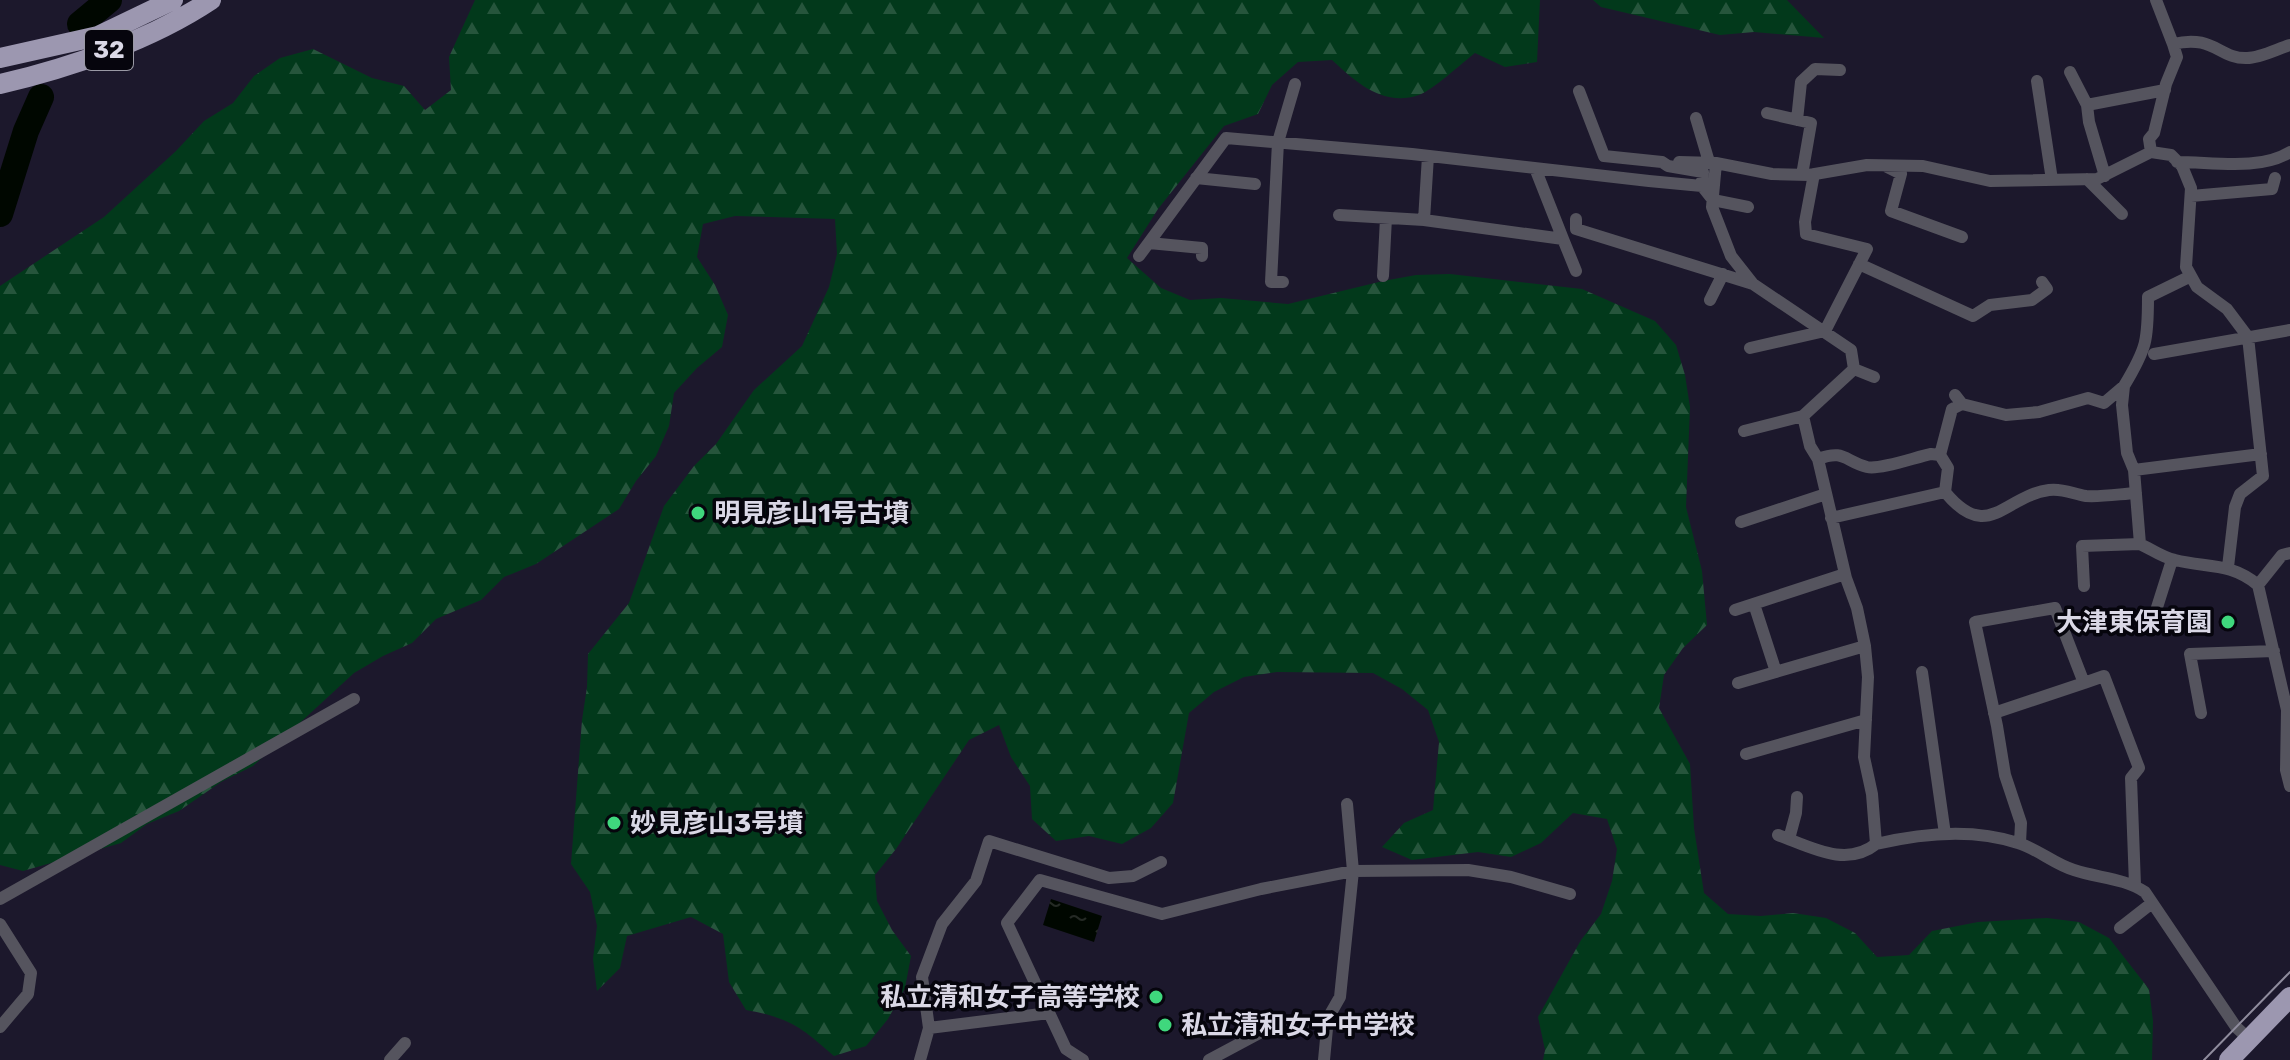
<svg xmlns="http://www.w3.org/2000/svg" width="2290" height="1060" font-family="Rubik,'Noto Sans JP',sans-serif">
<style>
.forest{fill:url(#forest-firs)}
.water{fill:url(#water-ripples)}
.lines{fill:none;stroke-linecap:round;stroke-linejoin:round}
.river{stroke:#000700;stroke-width:26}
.minor{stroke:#55545e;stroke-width:12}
.trunk{stroke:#9c97b0;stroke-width:20}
.tram{stroke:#8f8c9d;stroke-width:2}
.poi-dot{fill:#3fd77d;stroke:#06050d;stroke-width:3}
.labels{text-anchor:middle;stroke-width:7;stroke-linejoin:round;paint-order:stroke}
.shield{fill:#06050d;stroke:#9a99a5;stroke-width:2}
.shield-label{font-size:24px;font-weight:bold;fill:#dad8e6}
.poi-label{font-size:26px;font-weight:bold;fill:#dad8e6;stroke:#06050d;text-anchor:start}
</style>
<defs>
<pattern id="forest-firs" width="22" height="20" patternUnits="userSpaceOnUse" patternTransform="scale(2)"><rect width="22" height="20" fill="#02391b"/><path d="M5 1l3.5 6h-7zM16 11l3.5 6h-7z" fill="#26553c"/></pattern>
<pattern id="water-ripples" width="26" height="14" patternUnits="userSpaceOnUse" patternTransform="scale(2)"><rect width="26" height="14" fill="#000700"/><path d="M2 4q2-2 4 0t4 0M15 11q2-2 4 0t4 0" fill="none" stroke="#252a25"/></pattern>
</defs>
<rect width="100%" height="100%" fill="#1c182c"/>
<path class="forest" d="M475,0H1540L1537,62L1505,67L1475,53C1462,63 1433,90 1419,95C1383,107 1357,83 1332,60L1298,62L1272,85L1258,114L1224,126L1158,209L1127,258L1161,288L1190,300L1221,298L1288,304L1383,281L1416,275L1450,274L1582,289L1655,321L1676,345L1685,375L1690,407L1686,507L1702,571L1707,625L1683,648L1664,675L1659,708L1690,764L1694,828L1704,893L1728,914L1761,916L1793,913L1826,918L1855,933L1877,957L1909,955L1932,931L1978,922L2047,918L2079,922L2109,938L2149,989L2153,1021L2152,1060H1543L1545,1050L1538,1017L1581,940L1601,914L1612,881L1617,849L1607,819L1573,813L1541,843L1511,857L1478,852L1412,860L1382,847L1404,823L1433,810L1439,742L1428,710L1402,689L1373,673L1277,672L1244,677L1214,692L1189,713L1173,803L1151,828L1122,844L1089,836L1056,841L1032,819L1030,786L1011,757L999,725L969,740L896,849L875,875L877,901L892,930L911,956L905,988L888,1019L866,1046L834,1056C801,1027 790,1018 746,1010L729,982L723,934L691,917L627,936L620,968L597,991L593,959L597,926L590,892L571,864L582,720L587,687L588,654L629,603L664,506L694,466L716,444L754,390L802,346L829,287L837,254L835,219L735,216L703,224L697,257L715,285L728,315L722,347L697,368L674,393L669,426L656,456L636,481L619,509L536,564L504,577L481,600L436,619L412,643L383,656L354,673L253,766L221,782L179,811L147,824L121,843L23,871L0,865V286L104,217L176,151L204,121L233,103L254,76L280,58L313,49L372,78L404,86L425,110L451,90L449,57Z
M1593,0H1787L1824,38L1754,32L1720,35L1601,7Z"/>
<path class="water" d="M1051,899L1102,916L1094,942L1043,925Z"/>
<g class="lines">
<path class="river" d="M80,24L109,0
M0,214L26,131L41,97"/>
<path class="minor" d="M2156,0L2173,44
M2070,72L2087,105
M2037,81L2052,180
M1579,91L1604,156L1662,162L1668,166L1703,172L1702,186
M1767,113L1811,123L1802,175
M1696,118L1709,162
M1797,120L1801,82L1815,69L1840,70
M2151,152L2149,139L2154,133L2166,84L2177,57L2173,44C2214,34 2219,59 2247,58C2260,58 2277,49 2290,45
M1679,162L1716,163
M2177,162C2213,162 2259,171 2290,152
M1887,167L1901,174L1891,211L1962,237
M2105,176L2089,122L2087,105L2165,90
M1196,178L1255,184
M2087,179L2122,214
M2191,196L2272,189L2275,178
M1339,215L1424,220L1563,239L1535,168
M1576,219V229L1753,284
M1424,220L1428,156
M1563,239L1576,271
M1149,243L1202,248V256
M1139,256L1226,138L1412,154L1649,181L1702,186L1713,200L1748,207
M1859,264L1973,316L1990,305L2032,300L2047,289L2042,282
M1383,276L1386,218
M1283,282H1271L1278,142L1295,84
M1710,300L1723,274
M1750,348L1825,331L1867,249L1806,234L1805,222L1814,174
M2154,354L2290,330
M1854,369L1874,377
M2124,386C2147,348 2148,340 2148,297L2191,276
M1955,395L1962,404L2006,415L2039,412L2088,398L2104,403L2124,386L2122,405L2127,453L2134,470L2140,544C2151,549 2163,558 2175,560C2207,568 2230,562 2258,585L2287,710L2286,770L2290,786
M1744,431L1803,416
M1940,455L1952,409L1962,404
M1818,459C1845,449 1844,461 1867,467C1880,470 1916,457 1931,454L1940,455L1948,468L1945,492
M2134,470L2261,454
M1831,518L1945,492C1988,544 2004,496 2049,490C2063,488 2073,494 2086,496C2102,497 2120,494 2136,493
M1741,522L1826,494
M2228,567L2235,507L2240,494L2263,476L2248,337L2227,309L2197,287L2186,267L2191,188L2182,166L2171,155L2151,152L2097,179L1990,181L1923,166L1867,165L1809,175L1772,174L1716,163L1712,207L1731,256L1753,284L1851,350L1854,369L1803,416L1810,446L1818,459L1846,578L1857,608L1865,646L1868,677L1864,757L1872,794L1876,844C1922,833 1973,828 2018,843C2038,849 2054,864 2074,870C2098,878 2124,878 2145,892L2236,1027L2249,1039
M2258,585L2282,555L2290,553
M2084,586L2082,546L2140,544
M1754,604L1776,672
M1735,610L1845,574
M2153,620L2172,560
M1922,672L1945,834
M1738,683L1865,646
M1994,713L2084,683
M2201,713L2190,654L2274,651
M1746,754L1866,720
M1778,835C1811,847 1846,868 1876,844
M1789,839L1796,813L1797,797
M2020,843L2021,823L2005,775L1997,726L1975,622L2055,608L2084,683L2104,676L2139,768L2131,778L2135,885
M0,899L354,699
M0,924L31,973L28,994L0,1027
M2120,928L2152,903
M929,1028L1049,1013
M390,1060L405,1043
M920,1060L929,1028L922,977L942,924L976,881L989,841L1109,878L1133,876L1161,862
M1083,1060L1066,1049L1007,923L1040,880L1162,914L1261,889L1353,871L1468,870L1511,877L1570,894
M1209,1060L1267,1029L1328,1018
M1324,1060L1328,1018L1340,997L1353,871L1347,804"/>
<path class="trunk" d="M0,58L98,36L173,0
M0,84C70,68 151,40 211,0
M2229,1060L2290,997"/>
<path class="tram" d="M2204,1060L2290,972"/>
</g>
<g class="poi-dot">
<circle cx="698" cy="513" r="8"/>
<circle cx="2228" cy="622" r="8"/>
<circle cx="614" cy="823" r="8"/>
<circle cx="1156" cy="997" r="8"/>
<circle cx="1165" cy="1025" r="8"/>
</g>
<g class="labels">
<rect class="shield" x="85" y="30" width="48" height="40" rx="6"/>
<g class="shield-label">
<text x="109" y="58">32</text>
</g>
<g class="poi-label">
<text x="714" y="522">明見彦山1号古墳</text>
<text x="2212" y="631" text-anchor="end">大津東保育園</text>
<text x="630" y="832">妙見彦山3号墳</text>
<text x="1140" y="1006" text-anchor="end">私立清和女子高等学校</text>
<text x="1181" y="1034">私立清和女子中学校</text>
</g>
</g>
</svg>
